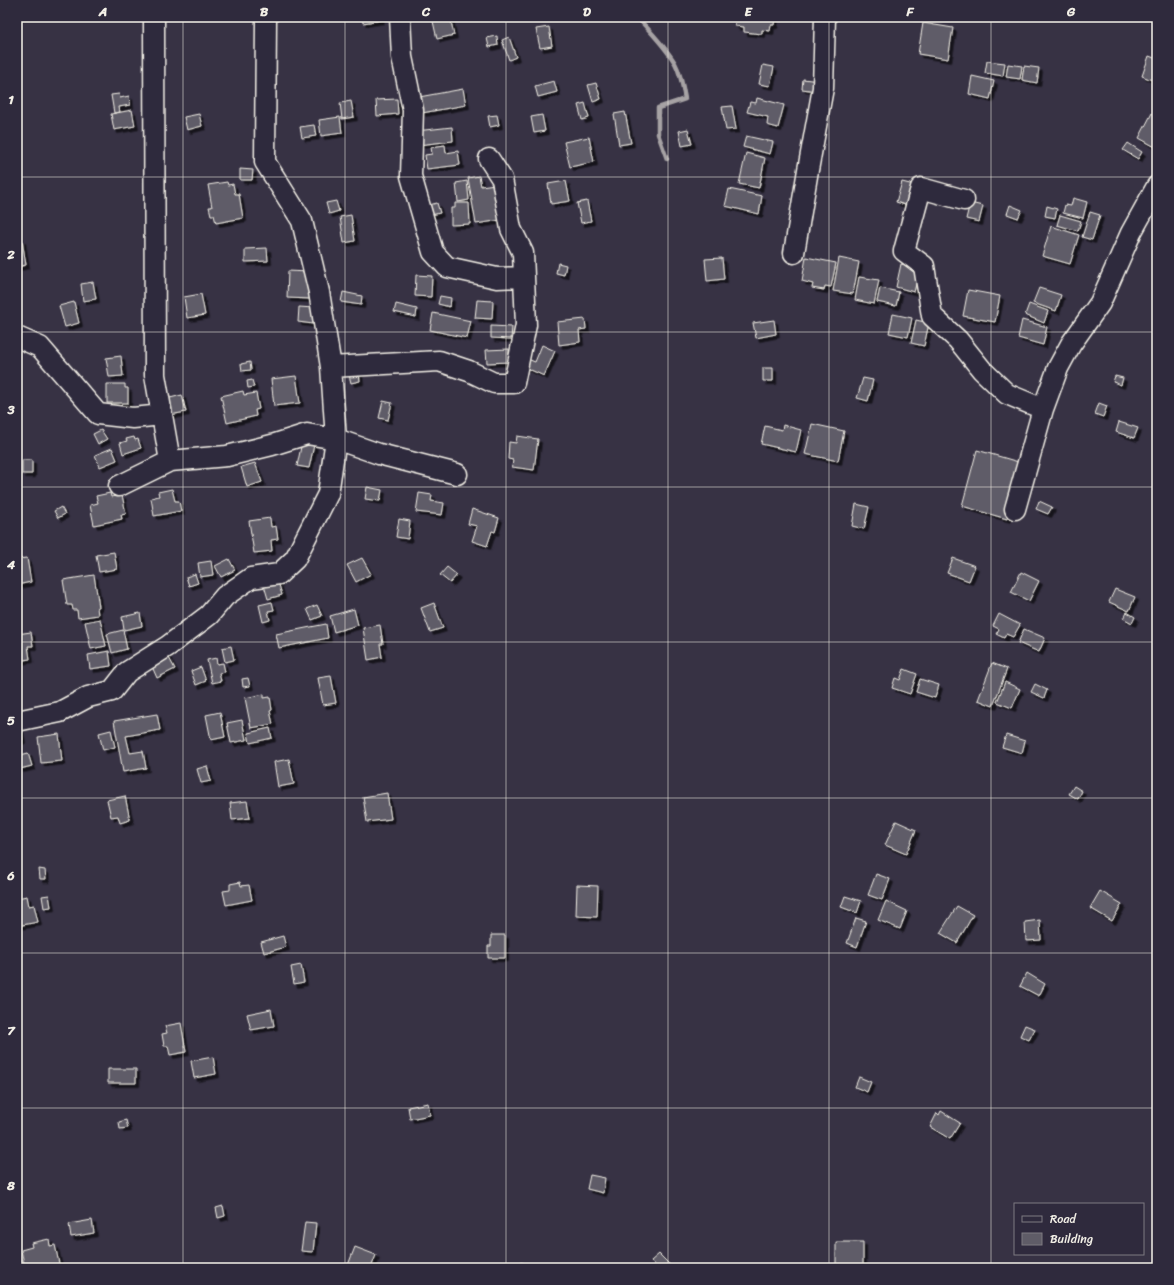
<svg xmlns="http://www.w3.org/2000/svg" width="1174" height="1285" font-family="Sriracha,sans-serif">
<style>
.lines{fill:none;stroke-linecap:round;stroke-linejoin:round}
.stream{stroke:#a6a2a4;stroke-width:4.5}
.building{fill:#5f5c67;stroke:#f4f1e8;filter:url(#shadow)}
.minor-casing{stroke:#f4f1e8;stroke-width:23}
.minor{stroke:#2f2a3d;stroke-width:20}
.grid{fill:none;stroke:#f4f1e8;stroke-width:1;stroke-opacity:0.55}
.neatline{fill:none;stroke:#f4f1e8;stroke-width:1.5}
.grid-label{font-size:13px;text-anchor:middle;font-weight:bold;fill:#f4f1e8}
</style>
<defs>
<filter id="shadow"><feDropShadow dx="3.5" dy="3.5" stdDeviation="0" flood-color="#0009"/></filter>
</defs>
<rect width="100%" height="100%" fill="#373244"/>
<filter id="ink" filterUnits="userSpaceOnUse"><feTurbulence type="fractalNoise" baseFrequency=".025" numOctaves="2"/><feDisplacementMap in="SourceGraphic" scale="8" xChannelSelector="R" yChannelSelector="G"/><feConvolveMatrix kernelMatrix="1 2 1 2 8 2 1 2 1" color-interpolation-filters="sRGB"/></filter>
<g filter="url(#ink)">
<g class="lines">
<path class="stream" d="M637,17C650,31 665,46 675,63C681,74 683,87 685,99L658,108V134L667,159"/>
</g>
<path class="building" d="M362,17H380L381,20L363,23Z
M432,17H450L454,35L437,39Z
M736,17H775L774,25H771L770,31L762,30V34L744,32V27L735,26Z
M923,23L953,28L948,59L918,54Z
M549,27L552,46L540,48L536,29Z
M497,36L498,45L489,47L487,38Z
M509,37L516,57L509,60L502,40Z
M1149,56L1157,59V82L1142,76Z
M987,61L1005,63L1003,76L985,73Z
M1008,64L1022,66L1020,79L1006,77Z
M763,65L774,67L770,86L759,84Z
M1024,66L1039,68L1037,83L1022,80Z
M972,76L994,81L990,99L969,94Z
M803,79L819,81L817,91L802,89Z
M554,81L557,92L538,97L535,86Z
M596,83L601,99L593,102L588,85Z
M463,89L466,105L422,113L419,97Z
M119,94L120,98L129,96L130,105L119,107L120,112L114,113L111,95Z
M757,98L784,105L778,128L767,125L768,117L747,112L750,102L756,103Z
M397,99L398,114L377,116L376,100Z
M351,101L354,117L342,119L340,103Z
M585,103L589,118L582,120L578,105Z
M732,106L736,129L726,130L722,107Z
M132,110L135,126L114,130L111,114Z
M625,112L631,143L619,145L614,114Z
M1152,113L1157,116V148L1139,138Z
M199,114L202,126L187,130L184,117Z
M497,115L499,125L490,127L488,116Z
M542,115L545,131L534,133L531,117Z
M340,117L342,133L321,136L319,120Z
M314,125L316,136L302,138L300,127Z
M452,127L453,141L418,145L416,131Z
M688,129L692,144L682,146L679,131Z
M746,136L773,142L770,154L743,147Z
M589,137L594,162L570,167L564,142Z
M1128,143L1142,152L1138,159L1123,150Z
M445,145L446,153L458,151L460,165L427,169L425,155L432,154L431,147Z
M746,153L765,158L759,188L739,184Z
M240,169L253,170L252,180H240Z
M479,176L481,186L495,184L501,220L476,224L468,178Z
M467,181L469,200L458,202L456,183Z
M566,181L570,201L551,204L548,184Z
M227,182L228,185L233,184L235,194H239L243,218L216,223L214,215H211L209,207H212L208,185Z
M902,182L914,185L908,206L896,202Z
M729,189L762,196L759,214L725,206Z
M1073,198L1087,202L1083,218L1063,213L1065,205L1071,206Z
M336,201L339,211L329,214L326,203Z
M587,201L591,221L581,223L577,203Z
M437,203L440,213L431,215L429,205Z
M455,203H469L470,224L451,225V208H455Z
M970,203L983,206L979,222L966,219Z
M1010,205L1022,210L1018,218L1007,214Z
M1047,206L1057,209L1055,218L1045,216Z
M1090,212L1100,215L1092,240L1082,237Z
M351,215L355,241L344,243L340,217Z
M1060,215L1081,221L1078,231L1057,225Z
M1051,226L1079,235L1070,264L1042,256Z
M22,240L26,265L17,267V241Z
M267,248L268,261L245,262V249Z
M806,257L836,263L831,287L825,286L824,290L812,288L813,284L802,281Z
M722,258L724,279L707,281L705,259Z
M839,258L859,262L853,294L833,291Z
M558,263L566,265L564,275L556,273Z
M901,264L920,268L914,292L896,287Z
M288,271L309,272L311,299L287,298Z
M416,275L432,276L431,297L415,296Z
M859,277L879,280L874,304L855,300Z
M93,282L96,299L83,301L81,284Z
M880,288L899,292L896,306L877,302Z
M1039,288L1061,295L1056,311L1033,303Z
M968,290L1000,296L995,322L963,316Z
M343,292L362,296L361,305L341,302Z
M201,294L205,315L187,318L184,297Z
M440,296L451,298L450,307L438,304Z
M477,300L493,301L492,319L475,318Z
M74,302L79,323L65,327L59,306Z
M396,304L417,309L416,317L394,312Z
M1029,304L1048,311L1044,323L1025,315Z
M299,307L314,308L313,324L298,322Z
M433,313L471,321L467,338L430,330Z
M893,314L912,318L908,337L889,333Z
M585,319L586,329L579,330L580,342L559,345L557,322Z
M774,320L776,334L756,338L753,323Z
M916,320L929,323L924,346L911,343Z
M1022,320L1047,327L1043,345L1018,338Z
M491,326L512,327L511,339L491,338Z
M542,345L555,351L544,376L522,366L525,358L535,362Z
M509,349V362L487,363L486,350Z
M121,356L123,376L109,377L106,358Z
M250,362L251,370L242,371L241,364Z
M763,368H773V381H763Z
M359,373L360,381L351,383L349,375Z
M296,376L300,403L274,406L271,379Z
M1115,376L1123,378L1121,385L1113,382Z
M863,378L873,380L868,401L857,398Z
M252,380L254,387L248,388L247,381Z
M107,384H125V388H128V403H107Z
M243,391L244,395L256,393L259,409L255,410L256,416L227,423L221,396Z
M182,395L186,412L170,415L166,399Z
M383,401L392,403L388,420L379,418Z
M1099,403L1107,406L1103,417L1095,414Z
M1119,422L1138,428L1134,438L1116,432Z
M812,424L844,431L838,461L805,454Z
M783,425L801,430L796,452L761,444L765,426L782,430Z
M101,430L107,439L98,444L93,434Z
M517,436L538,439L534,470L512,467L513,460L508,459L509,442L516,443Z
M134,437L135,440L138,439L141,448L123,454L120,443L127,441L126,439Z
M302,442L314,445L309,468L297,466Z
M112,448L117,460L100,467L95,455Z
M977,450L1022,463L1007,519L962,506Z
M22,460H32V474H22Z
M255,463L262,482L247,487L241,467Z
M367,487L382,490L380,501L365,499Z
M172,489L175,501H179L181,511L154,516L151,498L159,496L158,492Z
M110,493L111,497L122,495L126,514L121,515L122,519L94,525L90,505L98,503L96,496Z
M419,493L432,495L431,501L444,503L442,515L416,512Z
M1039,501L1052,507L1048,514L1036,509Z
M856,504L869,507L864,529L852,526Z
M61,507L65,514L58,518L54,511Z
M472,509L499,518L495,532L492,531L487,546L472,541L477,526L468,524Z
M270,518L271,527L276,526L278,539L271,540L272,551L254,553L249,521Z
M399,519L410,521L408,539L396,537Z
M114,552L117,569L99,572L96,555Z
M27,558L31,582L17,585V559Z
M362,558L371,574L356,582L347,565Z
M953,558L975,566L969,581L947,573Z
M229,559L235,570L221,577L215,566Z
M211,561L213,575L200,577L198,563Z
M447,567L457,575L450,583L440,575Z
M1021,572L1039,581L1029,601L1011,592Z
M195,574L198,583L189,586L186,577Z
M94,575L99,607H97L98,615L78,618L77,610H73L72,605H67L63,580Z
M277,578L282,595L268,599L263,582Z
M1115,589L1135,597L1129,611L1109,602Z
M272,602L274,610L268,611L270,620L263,622L259,605Z
M434,603L443,628L430,632L421,608Z
M317,605L322,616L312,620L307,609Z
M354,609L358,625L334,632L330,616Z
M1127,612L1135,617L1132,623L1123,618Z
M140,613L142,626L124,630L122,617Z
M999,614L1020,625L1013,637L1006,634L1004,638L996,634L999,629L993,626Z
M100,619L106,646L91,649L85,622Z
M326,624L328,638L279,648L276,634Z
M380,625L383,644H380L382,657L368,660L363,628Z
M1024,629L1045,638L1039,652L1018,643Z
M123,630L127,649L112,653L107,634Z
M31,632L33,646H28L30,659L17,661V634Z
M231,646L234,660L225,662L222,648Z
M109,651L111,666L90,669L88,655Z
M167,654L175,669L157,678L150,662Z
M216,658L217,664L223,663L225,672L219,673L221,681L212,683L207,660Z
M992,663L1007,669L993,706L978,700Z
M201,667L206,681L196,685L191,671Z
M904,669L917,674L910,694L892,688L895,678L900,680Z
M331,676L336,703L323,705L318,678Z
M248,678L250,686L243,687L242,679Z
M920,679L939,685L935,698L916,692Z
M1005,682L1020,689L1012,708L997,702Z
M1035,684L1047,690L1044,698L1031,692Z
M264,694V698L270,697L272,710L270,711L273,724L251,728L245,698Z
M220,712L225,737L211,740L206,715Z
M157,714L160,730L126,736L130,753L143,751L146,768L123,772L114,721Z
M242,720L246,740L231,743L227,723Z
M270,728L272,738L250,743L248,733Z
M20,729L22,740L17,741V730Z
M111,730L115,747L103,750L99,733Z
M59,734L62,761L41,763L38,737Z
M1006,735L1025,741L1022,753L1002,747Z
M28,753L32,766L20,769L17,756Z
M289,759L294,784L278,787L274,762Z
M207,766L211,781L201,783L197,769Z
M1074,786L1082,791L1078,799L1069,794Z
M387,793L391,819L367,822L363,797Z
M125,796L130,820L120,823L118,816L111,817L107,800Z
M247,801L250,818L232,820L230,803Z
M896,821L916,830L906,854L885,845Z
M39,869L45,870L46,879H40Z
M876,874L890,879L882,900L868,895Z
M240,882L241,886L249,885L252,900L226,905L223,891L230,890V884Z
M577,885L598,886L597,917L576,916Z
M1100,891L1122,904L1112,921L1090,908Z
M49,895L51,907L44,908L42,896Z
M27,896L29,906L34,905L38,922L17,926V898Z
M845,896L861,901L857,913L841,907Z
M886,901L907,911L900,929L878,920Z
M957,906L973,915L957,943L940,933Z
M856,918L866,921L857,947L847,943Z
M1040,920L1041,940L1026,941L1025,922Z
M491,935H505V958H488V946H491Z
M283,936L286,947L264,953L261,942Z
M301,965L304,982L294,984L291,967Z
M1027,973L1045,984L1039,996L1020,986Z
M271,1009L274,1026L251,1030L247,1014Z
M181,1023L186,1052L170,1055L168,1046H164L162,1034L167,1033L165,1026Z
M1025,1025L1035,1029L1029,1040L1020,1036Z
M213,1057L216,1074L194,1078L191,1061Z
M108,1069H136V1083H108Z
M859,1077L871,1082L867,1092L855,1087Z
M428,1103L430,1115L410,1119L408,1107Z
M941,1111L960,1123L950,1139L930,1127L937,1113L939,1115Z
M126,1120L128,1128L120,1129L119,1122Z
M590,1175L605,1178L603,1193L587,1189Z
M223,1206L225,1216L218,1218L216,1208Z
M92,1220L94,1233L71,1237L69,1224Z
M305,1222L316,1223L313,1252L301,1251Z
M49,1239L50,1246L55,1245L60,1268H25L21,1250L32,1247L31,1243Z
M836,1242H863V1268H836Z
M355,1247L376,1255L371,1268H356L348,1265Z
M659,1254L673,1268H657L651,1261Z
M520,1262L537,1268H518Z"/>
<g class="lines">
<g class="minor-casing">
<path id="minor" d="M154,17L155,375L170,461
M400,17L402,57L413,110L411,176L433,252L447,267L497,278L524,277
M964,200L921,188L904,251L924,266L932,316L958,340L982,370L1007,394L1043,409
M794,253L808,170L823,88L825,17
M17,337L40,347L98,414L133,418L162,415
M331,367L439,361L469,371L494,383H514L526,325L523,253L511,229L502,179L489,159
M119,486L170,461L227,456L272,445L307,434L336,439L379,454L457,474
M1015,509L1043,409L1058,368L1071,344L1100,303L1131,233L1157,186
M17,721L60,712L88,697L112,691L127,672L168,646L209,615L225,596L251,578L279,574L295,559L328,494L336,439L331,367L319,292L302,221L265,162L266,17"/>
</g>
<use href="#minor" class="minor"/>
</g>
</g>
<path class="grid" d="M183,17V1268M345,17V1268M506,17V1268M668,17V1268M829,17V1268M991,17V1268M17,177H1157M17,332H1157M17,487H1157M17,642H1157M17,798H1157M17,953H1157M17,1108H1157"/>
<rect width="1174" height="1285" fill="none" stroke="#2f2a3d" stroke-width="44"/>
<rect x="1014" y="1203" width="130" height="52" fill="#2f2a3d" stroke="#7e7a81"/>
<rect x="1022" y="1216" width="20" height="6" fill="#2f2a3d" stroke="#7e7a81"/>
<text x="1050" y="1223" font-size="12" fill="#f4f1e8">Road</text>
<rect x="1022" y="1233" width="20" height="12" fill="#5f5c67" stroke="#7e7a81"/>
<text x="1050" y="1243" font-size="12" fill="#f4f1e8">Building</text>
<rect x="22" y="22" width="1130" height="1241" class="neatline"/>
<g class="grid-label">
<text x="103" y="16">A</text>
<text x="264" y="16">B</text>
<text x="426" y="16">C</text>
<text x="587" y="16">D</text>
<text x="748" y="16">E</text>
<text x="910" y="16">F</text>
<text x="1071" y="16">G</text>
<text x="11" y="104">1</text>
<text x="11" y="259">2</text>
<text x="11" y="414">3</text>
<text x="11" y="569">4</text>
<text x="11" y="725">5</text>
<text x="11" y="880">6</text>
<text x="11" y="1035">7</text>
<text x="11" y="1190">8</text>
</g>
</svg>
